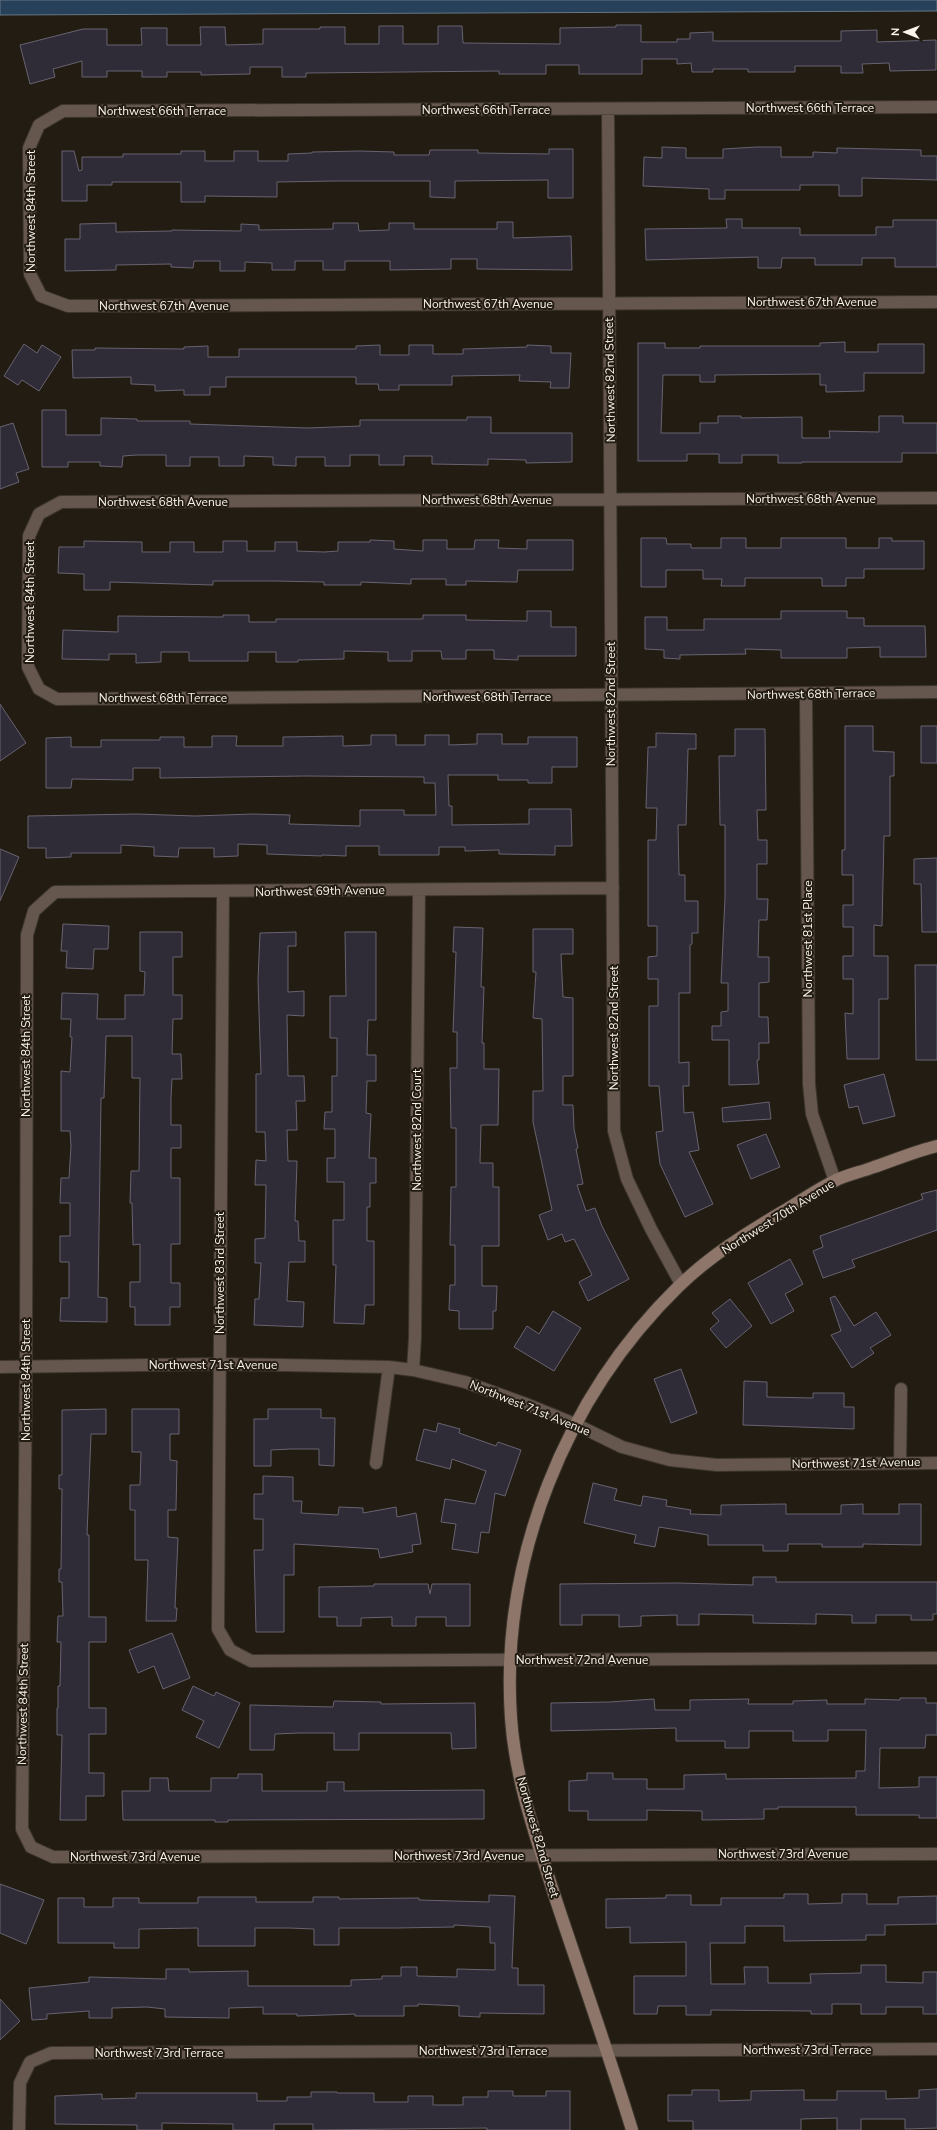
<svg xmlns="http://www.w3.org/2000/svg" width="937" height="2130" font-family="'Nunito Sans',sans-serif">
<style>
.water{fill:#264159;stroke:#667785}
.building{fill:#2f2b37;stroke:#676370}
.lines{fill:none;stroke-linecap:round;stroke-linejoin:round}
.street-casing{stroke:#3d362c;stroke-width:14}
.secondary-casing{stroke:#3d362c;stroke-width:14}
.street{stroke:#65564e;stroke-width:12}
.secondary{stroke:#8f766a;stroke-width:12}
.labels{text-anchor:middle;stroke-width:4;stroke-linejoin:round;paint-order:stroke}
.street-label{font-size:12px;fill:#faf4ed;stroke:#231c12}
</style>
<rect width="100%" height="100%" fill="#231c12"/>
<path class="water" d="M0,0H937V11L0,15Z"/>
<path class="building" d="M616,25H641V42H677V39H690V33L713,32V41H841V31L877,30V42L936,40V70L890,71L889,63L862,64L863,73H841V66H795V72H748V69H713V72H692L691,63L677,64V59H642V74H579V65H546V74H499V71L306,73V77H282V67H250V74L201,75V72H167V77H142V71H107V77H82V61L53,69L55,77L30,84L20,45L83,29H107V45H142L141,28H167V45H201L200,27H225L226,45L263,44V29H320V27H345V44H379V26H403V44H438V26H462L463,43L560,44V28L616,27Z
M662,147L686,148V158H723V149L757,147H781V157H813V152L837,153V148L921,150V156H937V180L862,178V196H839V185H800V190H725V199H709V189L643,186L644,157L662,158Z
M549,149H573V198H548V180L455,181V198L430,197V181H334L277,182V197L205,196V202H181V182H112V185H87V201H62V151H74L79,171L82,170V157H123V154H181V151H205V161H234V151H258V161H288V154L312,153V152L360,151L394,152V155H429L430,150H478V153L549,154Z
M726,219H742V228H800V235H876V227H893V220H937V267H895V258H862V265H815V258H782L781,268H758V257L646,260L645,229L727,228Z
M497,222H513V238L571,236L572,270L477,269V259H451V269L390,270V261H345V270H323V261H295V270H272V263L245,262V271H220V261H194L193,268L171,267V264L116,265V270L65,271V239H80V224L116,223V232L172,231V230L241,231V224L259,225V230L333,229V223H358L359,231L389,230V223H414V229H497Z
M845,342V352H878V344H924V373H864V391L826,392V385H820V374L715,375V382H700V375H663L661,433H700V423H718V416H741V418L802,417V438H830L829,431L879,432V416H903V423H937V453H902V462H802V463H778V455H742V463H719V454H687V461H638V343H665V348H700V346H820V343Z
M24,344L37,353L42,345L61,357L39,391L22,380L18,385L4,376Z
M380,345V355H409V345H433V354H463V349L527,347V345L551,346V353H571L569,388H550L551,382L519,381L520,375L452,376V385H399V390H379L378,384H356V377H226V387H210V395H184V390L155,391V385L131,384V377L73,378L72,350H95V348L184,349V347L208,346V357H239V349H356V346Z
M42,410H66V435H101V418L137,419V421H190V424L307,428L360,426V420H467V417H491V433H572V462L526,463V460L488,459V465L432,464V456H404V465H379V455H350V466H325V457H296V466L273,465V457L244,456V466H219V457H190V466H166V455H137L123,456L122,467L100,466V462H68V467H42Z
M13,423L29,469L16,473L19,482L0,489V427Z
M641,538H666L667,544H691V548H721V538H746V548H781V538H846V548H879V538H892V541H924V569H864V578H846V586H822V578H745V586H721L722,579H703V570H666V587H641Z
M370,540L394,541V549L423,551V540H447V549H474L475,540H499L498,548L527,549V540H573V570H518L517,582L466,581V585H446V579H411V584L361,582V585H324V582L275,581H213V585L110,582V590H84V574L58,573L59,547H84V541L142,542V552H170V542H194V552H223V541H247V551H275V542H297V551L324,552L338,551V542H370Z
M527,611H551V627H576V656H518V660L494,659V650H466V659H442L441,651H412V661H388V652L344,651V659L298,660V662H276V652H248V661H189V652H161V662L136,663V654H109V660L62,659L63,630L118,632V616L223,617V615H249V622H276V619H423V615H466V620L527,621Z
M781,611H847V618H864V626H925L926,657H880V647L847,648V658H781V650L745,649L746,654L680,655V659L664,658V650L645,649V617H667V630H704V619H781Z
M0,704L26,743L0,761Z
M845,726H873V751L894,752V776H890V836H884L882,926L874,925V956H888V999H879V1059H847L845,1013L853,1014V979H843V956H853V927H843V905H853V875H842V850H845Z
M921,726H937V763H921Z
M735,729H765L766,810H757L758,840H767V864H757V899H768L767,920H759L758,957H769V982L759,983V1017H768L769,1043H759V1060H757L759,1084L729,1085V1040H712V1026H721V1012L728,1011V983H721L725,898V825H720L719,756H735Z
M656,733L696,734V749H688L686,825H678L679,875H685V901H698V933H692V944L690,945V993H679V1063L689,1062V1086H683L684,1113L693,1112L699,1150L689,1152L713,1204L685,1217L660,1164L656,1132L663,1131L659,1086H649V1006H658V979H648V957L657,956V926H648V840H656L657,808H646L648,747H656Z
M477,734H502V744H528V737H577V767H552V783H528V780H498V775H448L449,806H452V825L529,824V809H571L572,846H555V855L499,854V850L465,851V847H439V855H379V846H346V856L322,855V856L267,854V845L238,844V856L214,857V848H179L178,857L154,856V847L121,845V853H71V857L46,858V848H28V816L137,814L195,816L253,814L290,815L289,824L360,826V810H404V815H436L435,783H424V777L305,776L160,778V768H133V780L72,779L71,788H46V738L71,737V747H101V740H160V737H184V747H212V736H237L236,746H283V737L343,736V746L371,745V735H396V745H425V735H449V745L477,744Z
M0,849L19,857L0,901Z
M937,858V932H922L921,884H914V859Z
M63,924L109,926L108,949H94L93,969L66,968L67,951H61Z
M454,927L483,928L481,987H484L482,1043H484V1069H499L498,1125H481L480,1163H493V1187H499V1246H482V1286H497L496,1311H493V1329H459V1311L449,1310L450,1285H455V1245H450L451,1187H456V1128H451L450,1068H457V1032H453L456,952H453Z
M533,929H573V954H561L563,997L573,998V1076H563V1105H573L574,1129L578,1148L576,1149L583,1184L577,1185L586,1211L595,1208L602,1226L629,1279L588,1301L579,1282L592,1275L574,1239L565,1242L562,1234L548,1240L539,1215L552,1210L533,1122V1091H543L542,1019L533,1018L536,972H533Z
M140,932H182V957H173V995H182V1019H173L172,1054H181L182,1079H172L171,1098V1125H181V1148H171V1178H180V1244H171V1283H180V1307H170V1325H135V1307H130V1282H140V1244L133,1245L132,1203H130L131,1171H139L140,1078H132V1036H106L104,1098H101L98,1297L107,1298V1322L60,1321L61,1298H69V1262H60V1236H70V1203H60L61,1178H69L71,1146L70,1131H61V1071L70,1072L72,1037H70L71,1019H61L62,993L98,994L97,1019H125V995H144L145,972L140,971Z
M296,932V946H288V992L304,991V1016L287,1015L288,1076H304L305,1101H296L297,1130H287L288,1161H297L295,1221H298L299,1241H305V1262H289L287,1301L304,1302L303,1327L254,1325L255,1299H259L261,1263H255V1239L265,1238L266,1185H255L256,1160L266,1161L265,1132H256V1074H261L258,980L260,933Z
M345,932H376V1020H368L367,1055H376V1081H367L366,1113L371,1114L369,1158H376V1183H370V1207H367V1241H374V1305H365L364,1324L334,1323L336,1265H333V1220H344V1182H327V1158H335V1129H324L325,1112H332V1076H337V1038H330V996H346Z
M915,965H937V1060H916Z
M884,1074L895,1116L863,1124L858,1106L849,1108L844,1085Z
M769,1102L771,1119L723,1122L722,1108Z
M766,1134L780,1167L751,1179L737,1145Z
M937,1190V1230L852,1260L855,1267L823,1278L813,1251L823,1247L820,1236L923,1199L921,1194Z
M790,1259L803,1284L785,1294L794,1311L771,1324L748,1283Z
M835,1296L854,1326L876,1312L891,1335L870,1348L874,1353L852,1368L831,1335L841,1331L830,1298Z
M730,1299L752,1326L726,1348L710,1329L719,1321L712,1313Z
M553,1311L581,1328L554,1371L514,1347L527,1326L539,1334Z
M681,1369L697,1413L671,1423L654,1379Z
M744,1381L767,1382V1397L813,1398V1393H844V1407H854V1429L743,1425Z
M106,1409V1434H91L87,1535H89V1617H106V1642H89V1708H106V1734H89V1773H104V1796H86V1820H60L62,1735H57V1708H58V1686H60L61,1642H57L58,1616H63L62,1582H59V1569H61L62,1489H59V1475H62V1410Z
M132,1409H179V1434H170V1460L177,1461L176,1510H168V1537L178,1538L175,1608H177L176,1621H146L148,1560H135V1510H130V1485H140L141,1452H132Z
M268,1409H321V1418H335L334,1466L319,1465V1449H291L271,1450V1466H254V1419H268Z
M438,1423L460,1429L459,1433L496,1446L498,1442L521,1450L505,1496L495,1493L489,1533L481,1532L478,1553L452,1549L456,1524L441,1522L445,1499L475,1504L486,1471L452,1459L450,1469L416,1460L424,1429L436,1432Z
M263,1476L293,1477V1501H302L301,1513L338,1515L339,1507L363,1508V1513L396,1507L397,1517L416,1513L421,1544L412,1545L413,1552L380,1558L378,1549L294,1544V1575H284V1632H256L254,1550H263V1519H254V1494H263Z
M593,1483L617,1489L614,1500L641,1506L643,1496L667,1500L666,1506L691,1510L690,1514L721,1515V1505L786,1504V1514H841V1505L863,1504V1514H899V1504H921V1545L863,1544V1547H822V1544H788V1551H763V1545H708V1535L659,1527L655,1547L634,1543L636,1535L584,1523Z
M753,1577H776V1582H937V1614H933V1620H911V1615H876V1623H852V1615L816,1614V1624L753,1623V1615L699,1614V1625H677V1615L641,1616V1626L619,1627V1615H582V1625H560V1584L677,1583L753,1585Z
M374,1584H428L430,1594L432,1584H470V1626H446V1617H416V1626H392V1617L361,1618V1626H337V1617H319V1587L374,1586Z
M172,1633L190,1678L163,1689L154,1666L138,1673L129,1650Z
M193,1686L214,1696L216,1692L240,1703L219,1748L196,1737L204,1721L182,1710Z
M900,1698H926V1703H937V1735H926L925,1748H880L879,1788L919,1787V1777H937V1818H919V1815H856V1807H778V1809H764V1819L702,1820V1811L647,1810V1820H588V1811H569V1781L587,1780V1773H613V1779H647V1789H684V1775L726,1774V1779L856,1778V1771H865L866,1730H828V1741H793V1731H749V1748H725V1741H676V1728L551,1731V1703L609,1702L654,1699L655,1710H690V1700L749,1699L748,1704H793V1701L827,1700V1704H865V1699L900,1700Z
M334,1701L381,1702V1704L475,1703L476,1748L452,1749L451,1733H359V1750H334V1733H299L275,1734L274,1750H250V1705L333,1707Z
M238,1774H262V1791H327V1782H344V1791L484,1790V1819L228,1820V1822H215V1820H123L122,1791H150V1778H168L169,1791H211V1778H238Z
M0,1884L44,1900L26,1944L0,1933Z
M784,1894H808V1904L842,1903V1894H867V1904H898V1897L937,1896V1924L885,1925V1935H866V1940L784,1941V1926H745V1943H710L711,1984H745L744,1967H768V1983H811L810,1974L861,1973V1965H886V1982L923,1983V1972H937V2014H923V2007H886V2014H861V2004H832V2014H811V2011L711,2010V2015H686V2006H658L657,2014H634V1976H686V1942L630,1943V1927L606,1928V1899L666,1898V1895H691V1905H721V1898H784Z
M489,1895L515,1896L512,1968H518V1985H544V2014L480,2013V2017L459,2016V2006L418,2004V2006H404V2016H355V2014L297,2016V2014H263V2007L229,2008V2018L165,2017V2009L147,2007L112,2008V2018H89V2011L47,2014V2019L32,2020L29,1988L89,1982V1977L166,1979V1969H189V1972L248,1971V1986H351V1980L382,1979V1976H401V1967H417V1976L457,1977V1969L495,1970V1943H490V1927L454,1925V1927L396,1928H339V1945H314V1929L289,1928H255V1946H198V1928L139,1929V1948H114V1943H58V1898H84V1907H113V1898H139V1903H198V1897H256V1902H313V1897H339V1899L419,1898V1900L489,1902Z
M0,1999L20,2021L0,2040Z
M937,2089V2128L905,2129V2119H861V2130H837V2118L801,2119V2130H693V2121H668V2095H692V2090H719V2101L751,2100V2091L804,2090V2100H837V2091H886V2099L919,2098V2090Z
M488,2091H513V2096H546V2091H570V2130H487V2128L313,2130V2124H274V2130H233V2124L162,2123V2130H137V2125L55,2124V2096L102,2094V2099L136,2098V2093H257V2101H287V2097H311V2092H337V2093H374V2102H408V2096H433V2105H463V2097H488Z"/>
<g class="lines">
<g class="street-casing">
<path id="street" d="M937,107L63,111L39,125L29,148L30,274L41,296L68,306L937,302
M608,110L614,1131L627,1179L651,1229L681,1284
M937,498L61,502L39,514L29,536L28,667L39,689L57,699L937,692
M806,694L809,1084L812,1114L835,1181
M613,888L55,892L34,911L27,935L26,1367L22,1829L31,1847L53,1857L937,1854
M223,892L218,1629L230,1650L251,1661L937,1658
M0,1367L220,1364L389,1367L413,1370L465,1382L526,1404L575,1424L622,1447L670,1460L717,1465L937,1463
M413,1370L415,1338L419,890
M376,1463L389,1367
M900,1463L901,1389
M19,2130L20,2083L30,2062L51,2053L937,2049"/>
</g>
<g class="secondary-casing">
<path id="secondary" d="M632,2130C608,2051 580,1973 554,1894C536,1837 515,1779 511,1718C500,1560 565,1397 679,1286C710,1256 745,1234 782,1212C799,1202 816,1190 834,1181C846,1175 861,1172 874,1167C895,1160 915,1151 937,1146"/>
</g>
<use href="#street" class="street"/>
<use href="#secondary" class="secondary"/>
</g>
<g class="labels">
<g class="street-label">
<text x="810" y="112">Northwest 66th Terrace</text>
<text x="486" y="114">Northwest 66th Terrace</text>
<text x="162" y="115">Northwest 66th Terrace</text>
<text transform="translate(31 211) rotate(-90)" y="4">Northwest 84th Street</text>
<text x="812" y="306">Northwest 67th Avenue</text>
<text x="488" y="308">Northwest 67th Avenue</text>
<text x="164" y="310">Northwest 67th Avenue</text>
<text transform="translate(610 380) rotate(-91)" y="4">Northwest 82nd Street</text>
<text x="811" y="503">Northwest 68th Avenue</text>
<text x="487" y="504">Northwest 68th Avenue</text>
<text x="163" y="506">Northwest 68th Avenue</text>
<text transform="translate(30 602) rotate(-90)" y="4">Northwest 84th Street</text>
<text transform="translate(811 694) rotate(-1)" y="4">Northwest 68th Terrace</text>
<text x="487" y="701">Northwest 68th Terrace</text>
<text x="163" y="702">Northwest 68th Terrace</text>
<text transform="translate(611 704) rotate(-90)" y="4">Northwest 82nd Street</text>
<text transform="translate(320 891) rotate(-1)" y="4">Northwest 69th Avenue</text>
<text transform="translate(808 939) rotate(-90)" y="4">Northwest 81st Place</text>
<text transform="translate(614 1028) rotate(-90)" y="4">Northwest 82nd Street</text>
<text transform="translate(26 1056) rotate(-90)" y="4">Northwest 84th Street</text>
<text transform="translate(417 1130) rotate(-90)" y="4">Northwest 82nd Court</text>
<text transform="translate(778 1217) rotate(-32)" y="4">Northwest 70th Avenue</text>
<text transform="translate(220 1273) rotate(-90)" y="4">Northwest 83rd Street</text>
<text x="213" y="1369">Northwest 71st Avenue</text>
<text transform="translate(26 1380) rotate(-90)" y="4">Northwest 84th Street</text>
<text transform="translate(530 1408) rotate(22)" y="4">Northwest 71st Avenue</text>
<text transform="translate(856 1463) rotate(-1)" y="4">Northwest 71st Avenue</text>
<text x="582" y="1664">Northwest 72nd Avenue</text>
<text transform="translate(23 1704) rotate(-89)" y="4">Northwest 84th Street</text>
<text transform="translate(538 1837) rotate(74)" y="4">Northwest 82nd Street</text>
<text x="783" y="1858">Northwest 73rd Avenue</text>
<text x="459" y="1860">Northwest 73rd Avenue</text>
<text x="135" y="1861">Northwest 73rd Avenue</text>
<text x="807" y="2054">Northwest 73rd Terrace</text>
<text x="483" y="2055">Northwest 73rd Terrace</text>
<text x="159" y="2057">Northwest 73rd Terrace</text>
</g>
</g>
<g transform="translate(905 32) rotate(271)" stroke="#231c12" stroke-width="3" paint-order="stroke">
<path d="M0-3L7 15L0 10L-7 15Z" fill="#faf4ed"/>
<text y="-6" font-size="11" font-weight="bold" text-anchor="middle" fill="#faf4ed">N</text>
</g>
</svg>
